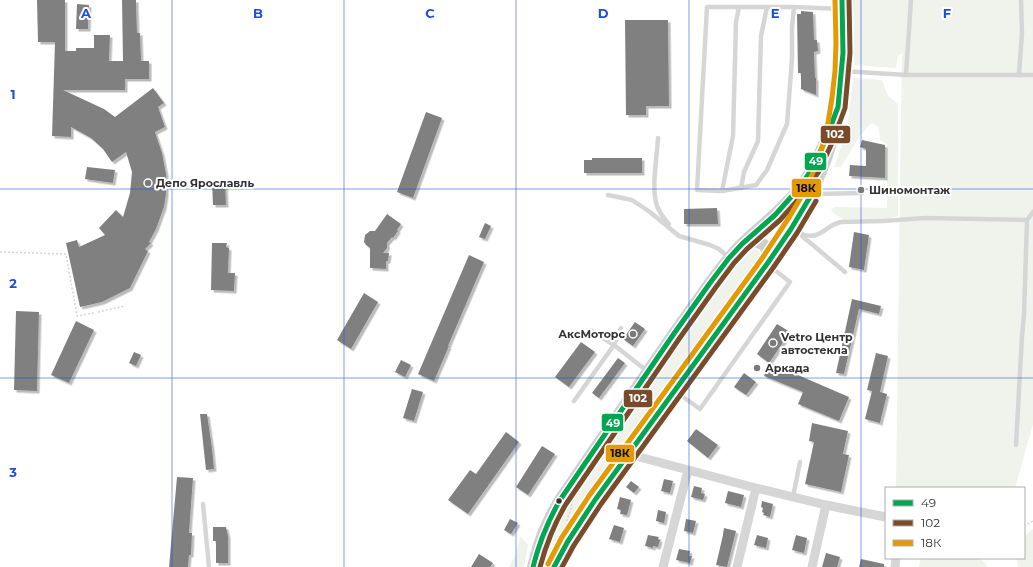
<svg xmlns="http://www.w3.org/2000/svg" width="1033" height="567" font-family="Montserrat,sans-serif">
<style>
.green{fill:#f0f2ec}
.building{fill:#808080;filter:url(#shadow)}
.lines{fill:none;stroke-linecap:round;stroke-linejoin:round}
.path{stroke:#d4d4d4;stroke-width:1.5;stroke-dasharray:2 2;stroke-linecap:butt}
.lane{stroke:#d6d6d6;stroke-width:4.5}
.street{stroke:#d6d6d6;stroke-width:9}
.secondary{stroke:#cfcfcf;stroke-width:12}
.bus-1-casing{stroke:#fff;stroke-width:8}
.bus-2-casing{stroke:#fff;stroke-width:8}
.bus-3-casing{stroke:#fff;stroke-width:8}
.bus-1{stroke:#00a651;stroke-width:5}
.bus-2{stroke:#7a4b2a;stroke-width:5}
.bus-3{stroke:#e39a05;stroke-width:5}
.grid{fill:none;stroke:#1d4ed8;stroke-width:1;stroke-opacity:0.55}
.poi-dot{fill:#7a7a7a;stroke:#fff;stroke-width:1.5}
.bus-dot{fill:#323232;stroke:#fff;stroke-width:1.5}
.labels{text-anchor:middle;stroke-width:4;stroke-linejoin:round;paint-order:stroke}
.poi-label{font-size:11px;font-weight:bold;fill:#323232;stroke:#fff;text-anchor:start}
.grid-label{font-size:13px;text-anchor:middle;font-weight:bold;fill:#1d4ed8;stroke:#fff;stroke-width:4;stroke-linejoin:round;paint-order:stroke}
.line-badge{stroke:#fff;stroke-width:1.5}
.badge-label{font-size:11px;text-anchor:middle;font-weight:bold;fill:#fff}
.pale-badge-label{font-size:11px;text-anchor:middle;font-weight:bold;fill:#111}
</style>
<defs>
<filter id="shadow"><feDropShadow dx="2.5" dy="2.5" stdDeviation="0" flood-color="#0004"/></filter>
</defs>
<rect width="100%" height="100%" fill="#fff"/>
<path class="green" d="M853,0H1033V424L1015,488H896L902,53L898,56L896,68L854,65Z
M853,78L882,80L888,96L898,104V216L885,219L844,220L833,213L831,210L834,207L887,208V144L880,140L879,127L871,123L859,137L841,167H834L847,131Z
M751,247C758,249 765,254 761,262L574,525L548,567H540L542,553L546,541L561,508L676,336L733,262L743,251Z
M1033,529V567H1018L1017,558H1024V536Z
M520,536L528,545L524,567H509L516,554Z
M921,558H980L988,567H919Z"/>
<path class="building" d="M37,0H65V51H76V48H94V35H110L109,61H123L122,0H136L137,33H140L141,61H149V79H125V90H63L104,109L115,117L153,88L164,103L158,107L165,127L155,132L162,153L166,174V194L164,207L156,229L149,242L151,243L145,249L148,251L130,288L102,302L80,307L66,243L77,240L79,247L105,235L99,228L116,210L123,217L130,193L132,172L126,152L112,162L103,149L91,138L71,127V137L52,136L55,42H38Z
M77,4L89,5L88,29H76Z
M801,11L813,12L814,40H817L818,51L814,52L815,78H816V95L801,89V73H798L797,14H801Z
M625,20H668L669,106H646V115H626Z
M426,112L442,118L413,198L397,192Z
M862,140L885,145V178L849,176L850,165L866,166V149L860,147Z
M592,158H642V173H584V160H592Z
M87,167L115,170L113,183L85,179Z
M212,180H225L226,205H213Z
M717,208L718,224H684V209Z
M387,214L401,224L397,230L398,231L393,238L392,237L387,243V248L383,253H389L388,261H386V269L370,268V248L366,245L364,242L365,235L370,231H375Z
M485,223L491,226L485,239L479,237Z
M854,232L869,235L864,270L849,267Z
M212,243H227L226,247L229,248L228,273H235L234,291L211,290Z
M469,255L484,262L448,346H449L434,381L418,374Z
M364,293L378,302L351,349L337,340Z
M852,299L881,306L879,314L859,309L844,374L836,373Z
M16,311L39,312L37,391L14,390Z
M76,321L94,330L69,383L51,375Z
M635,322L645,329L633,346L623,339Z
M777,324L790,332L769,363L757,354Z
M581,342L595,352L569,387L555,377Z
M134,352L141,355L136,366L129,363Z
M876,353L888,356L880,392L887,394L880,423L865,419L872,391L867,390Z
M618,358L625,363L599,398L592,393Z
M401,360L411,365L405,377L395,372Z
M770,363L849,397L839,421L798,404L803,392L764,376Z
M744,373L756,382L746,395L734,387Z
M412,389L423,392L414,421L403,418Z
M200,414H207L212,448L214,469L206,470Z
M812,423L848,431L843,454L849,455L841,492L805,484L814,442L809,441Z
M696,429L718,445L708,458L687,441Z
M506,432L519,442L468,514L448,500L470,470L476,474Z
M542,446L555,454L528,495L516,487Z
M177,477L193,478L189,533H192L191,555H189L188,567H169Z
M664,479L673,481L670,493L661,491Z
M631,481L639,487L634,493L626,487Z
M694,486L702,488L701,493L705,494L703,500L691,497Z
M728,491L744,495L741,507L725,503Z
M620,497L631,500L627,515L620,514L621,510L617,509Z
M762,501L773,504L770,517L763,515L764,513L762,512L763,508L761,507Z
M658,510L666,512L664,523L656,521Z
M510,519L518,523L511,534L504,530Z
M686,519L696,521L693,533L684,531Z
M614,525L624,528L620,542L609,539Z
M213,527H226L228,536V563H216V541H213Z
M724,528L736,531L727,567L716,565L723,535V534Z
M648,535L659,537L658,539L660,540L658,547L653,546V548L645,546Z
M757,535L768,538L766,548L754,545Z
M796,535L807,538L804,553L792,550Z
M679,549L690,551L689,556H692L690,563L676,560Z
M826,553L840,557L837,567H822Z
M479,554L493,563L490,567H471Z
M861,559L884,564V567H859Z"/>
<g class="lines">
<path class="path" d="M0,252L66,254L77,316L94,313
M98,312L125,306
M566,525L573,500
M1024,526L1033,521"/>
<path class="lane" d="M794,7L792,27V59L787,124L767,170L756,185L722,191L697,190L707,7H794L841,9
M843,71L906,75H1033
M1019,74L1022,33L1021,0
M906,75L911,0
M658,138C657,157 651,189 657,206C660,213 664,219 669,224
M741,188L744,172L758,141L761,36L767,7
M722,191L733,136L736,22L739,7
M812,192L816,194L862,193
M608,195L632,200L650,212L679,236L710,245L719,249L729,258
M799,233C821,242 823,226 841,222L883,221L925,218L1027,220
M802,236L845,272
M590,330L614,345L621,328
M675,391L700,409L790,282L767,264
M574,401L614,345L647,371
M1016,445L1022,336L1024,315L1027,220L1033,212
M793,497L800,462
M203,504L209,567"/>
<path class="street" d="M628,454L756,488L826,505L886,517
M663,567L688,470
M737,567L756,488
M812,567L826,505
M895,567L896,558"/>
<path class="secondary" d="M742,244L753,240L764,245L770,255L767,263
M533,567L538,548L544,531L552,514L560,500L673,335L710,283C720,270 730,255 743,243C762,225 783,209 800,188C811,174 819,156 826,140
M554,567L568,541L595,500L767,264C794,225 819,187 832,140C835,132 835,122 837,113C843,76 844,38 842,0"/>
<g class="bus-1-casing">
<path id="bus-1" d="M533,567C539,543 548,521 560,500L673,335L710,283L729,258L742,244L775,215L800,187L813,167L825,141L838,107L843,53L842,0
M554,567L568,541L595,500L767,264L791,229L810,197"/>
</g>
<g class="bus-2-casing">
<path id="bus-2" d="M540,567C546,545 554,524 566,504L679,339L716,287L734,263L747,249L780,220L805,192L819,171L832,143L845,108L850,53L849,0
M562,567L574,545L601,504L773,268L797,233L816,201"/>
</g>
<g class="bus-3-casing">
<path id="bus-3" d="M548,564L562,537L589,496L761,260L790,216L807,187L820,155L827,129L832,98L835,71L836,43L835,0"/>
</g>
<use href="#bus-1" class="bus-1"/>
<use href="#bus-2" class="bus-2"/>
<use href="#bus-3" class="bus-3"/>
</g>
<path class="grid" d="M172,0V567M344,0V567M516,0V567M689,0V567M861,0V567M0,189H1033M0,378H1033"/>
<g class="poi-dot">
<circle cx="148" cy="183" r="4"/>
<circle cx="861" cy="190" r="4"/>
<circle cx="633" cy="334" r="4"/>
<circle cx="773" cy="343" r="4"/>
<circle cx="757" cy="368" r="4"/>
</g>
<circle class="bus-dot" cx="559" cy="501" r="3.5"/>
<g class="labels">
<g class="poi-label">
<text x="156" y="187">Депо Ярославль</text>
<text x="869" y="194">Шиномонтаж</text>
<text x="625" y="338" text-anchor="end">АксМоторс</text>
<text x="781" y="341">Vetro Центр<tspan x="781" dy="13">автостекла</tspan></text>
<text x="765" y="372">Аркада</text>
</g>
</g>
<g class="grid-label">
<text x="86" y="18">A</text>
<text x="258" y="18">B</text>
<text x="430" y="18">C</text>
<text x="603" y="18">D</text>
<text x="775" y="18">E</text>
<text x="947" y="18">F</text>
<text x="13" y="99">1</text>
<text x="13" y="288">2</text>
<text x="13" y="477">3</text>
</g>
<g class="line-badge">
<rect x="820" y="125" width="31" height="19" rx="4" fill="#7a4b2a"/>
<rect x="804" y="152" width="23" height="19" rx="4" fill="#00a651"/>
<rect x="791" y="178" width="31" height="20" rx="4" fill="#e39a05"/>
<rect x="623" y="389" width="30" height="19" rx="4" fill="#7a4b2a"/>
<rect x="601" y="413" width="23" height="19" rx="4" fill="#00a651"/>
<rect x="605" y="444" width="30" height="19" rx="4" fill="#e39a05"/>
</g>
<g class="badge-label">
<text x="835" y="138">102</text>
<text x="816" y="165">49</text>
<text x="638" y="402">102</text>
<text x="613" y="427">49</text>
</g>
<g class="pale-badge-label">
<text x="806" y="192">18К</text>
<text x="620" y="457">18К</text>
</g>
<rect x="885" y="487" width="140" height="72" fill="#ffffff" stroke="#adadad"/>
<rect x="893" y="500" width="20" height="6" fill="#00a651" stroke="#adadad"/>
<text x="921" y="507" font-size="12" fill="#323232">49</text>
<rect x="893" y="520" width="20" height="6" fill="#7a4b2a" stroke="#adadad"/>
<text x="921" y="527" font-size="12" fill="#323232">102</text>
<rect x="893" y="540" width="20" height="6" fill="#e39a05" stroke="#adadad"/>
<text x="921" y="547" font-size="12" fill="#323232">18К</text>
</svg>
